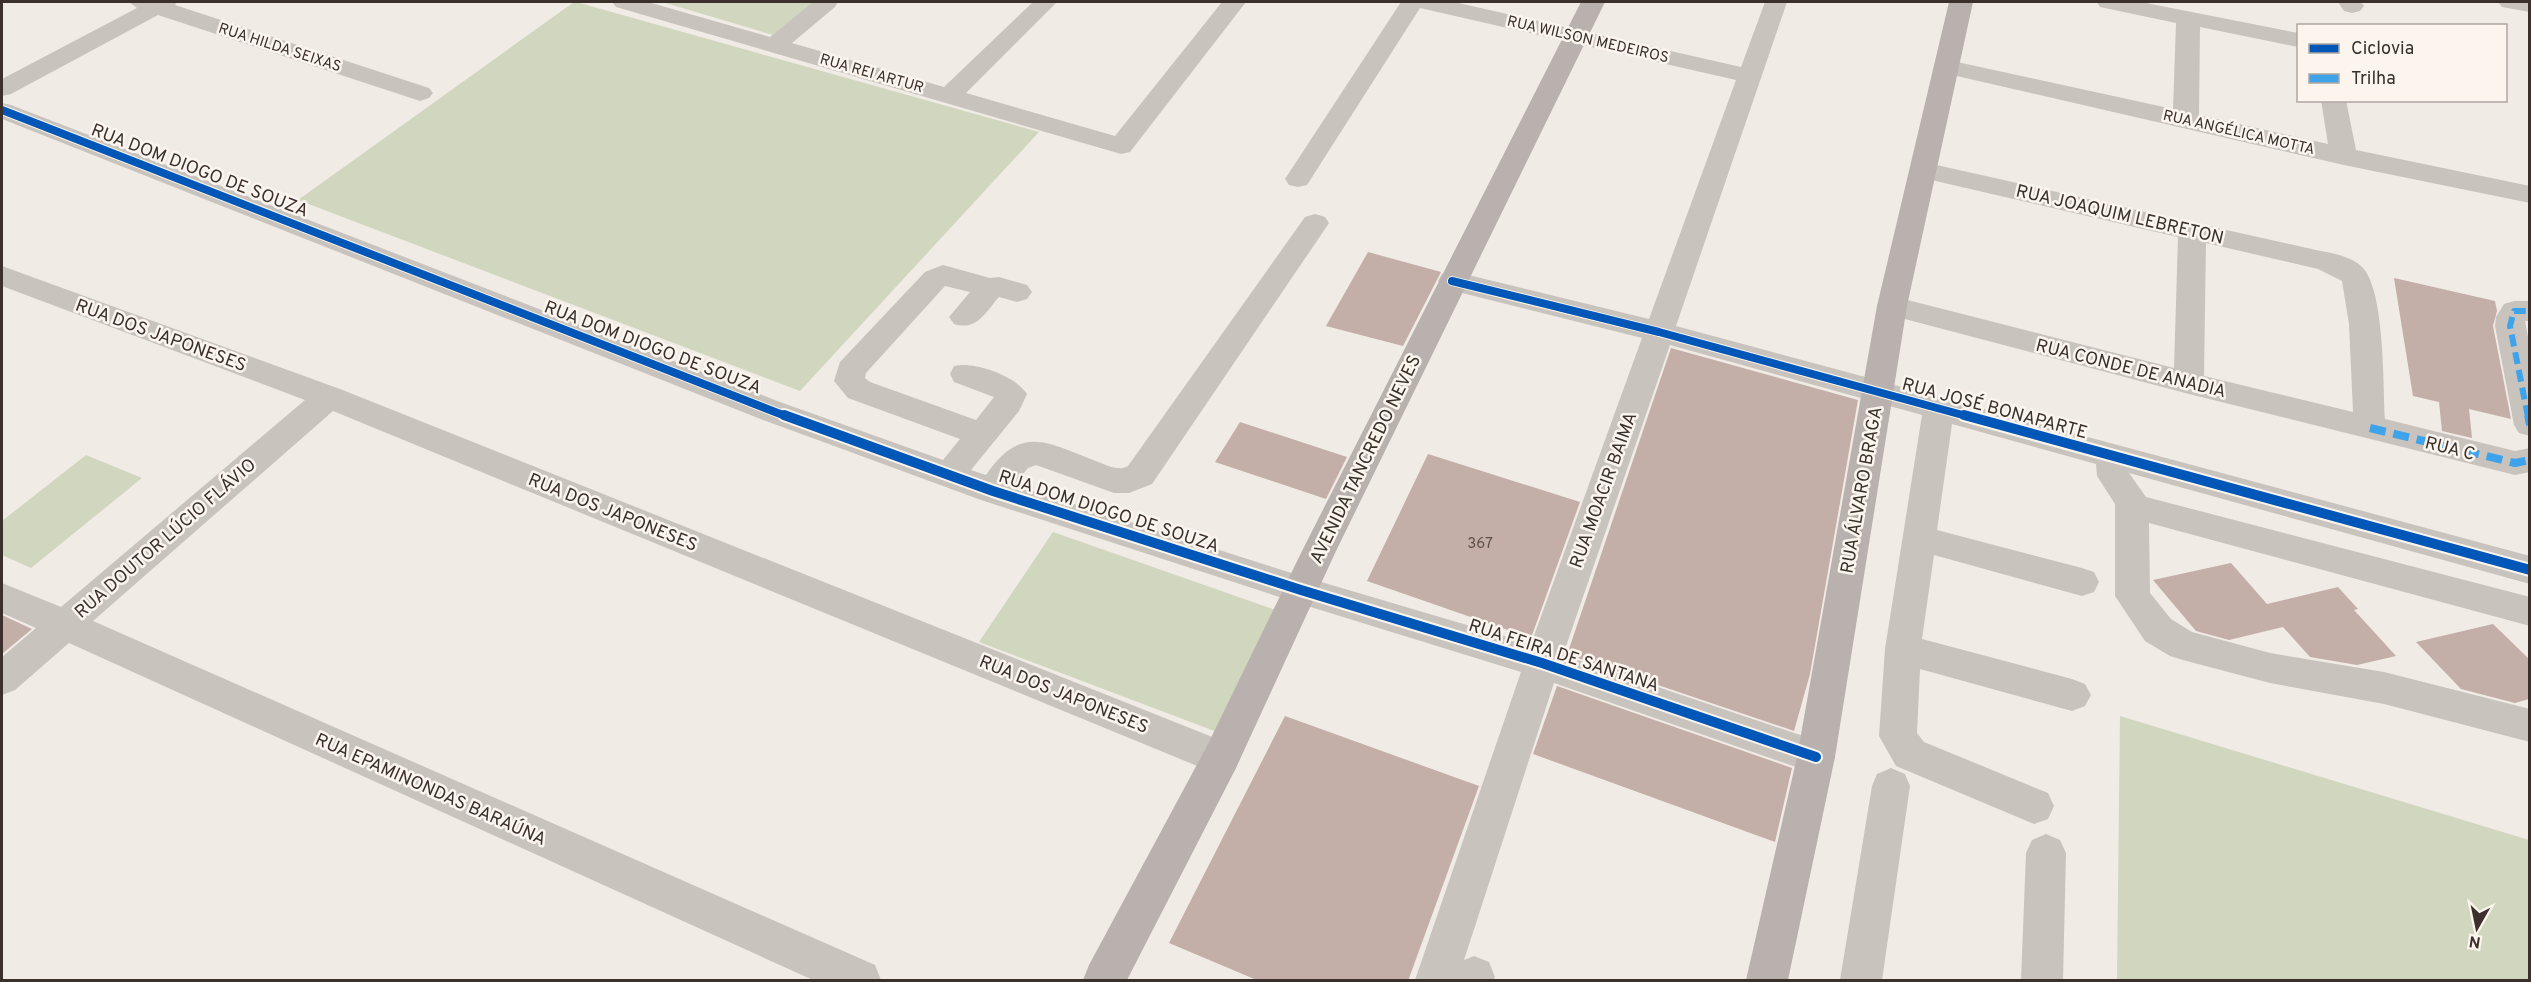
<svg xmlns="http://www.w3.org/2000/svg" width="2531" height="982" font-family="Overpass,sans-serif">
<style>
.green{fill:#d1d6bf}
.building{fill:#c3afa7}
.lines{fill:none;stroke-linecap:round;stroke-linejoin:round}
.minor{fill:#c9c3be;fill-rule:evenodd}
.major{fill:#b8b1ad;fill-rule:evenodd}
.quiet-far1{stroke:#3fa3eb;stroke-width:6;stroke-dasharray:12 6;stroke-linecap:butt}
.quiet{stroke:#3fa3eb;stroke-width:8;stroke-dasharray:16 8;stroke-linecap:butt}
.cycleway-far1-casing{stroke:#fbf5ee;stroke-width:10}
.cycleway-casing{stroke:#fbf5ee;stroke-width:14}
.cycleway-far1{stroke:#0057b8;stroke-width:8}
.cycleway{stroke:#0057b8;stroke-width:10}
.labels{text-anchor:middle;stroke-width:5;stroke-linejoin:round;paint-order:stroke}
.far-street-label{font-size:15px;fill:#3b302b;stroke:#fbf5ee}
.number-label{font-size:15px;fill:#5d504a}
.street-label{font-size:18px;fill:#3b302b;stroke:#fbf5ee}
</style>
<rect width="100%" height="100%" fill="#f0ebe5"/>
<path class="green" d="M574,2H576L1039,132L800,391L298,200Z
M662,2H814L773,35Z
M86,455L142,478L31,568L2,555V521Z
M1053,532L1287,614L1225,735L979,642Z
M2120,716L2529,840V980H2117Z"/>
<path class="building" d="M1368,252L1441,272L1403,346L1326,326Z
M2394,278L2495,301L2497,311L2493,326L2511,419L2469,409L2472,438L2442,431L2439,402L2413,396Z
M1671,348L1858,400L1810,674L1794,731L1569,655L1568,652Z
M1240,422L1347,457L1326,499L1215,462Z
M1428,454L1580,502L1531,638L1367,581Z
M2231,563L2267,604L2338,587L2358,609L2354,610L2396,656L2357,665L2310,657L2283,627L2229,640L2196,631L2153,580Z
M2,615L32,629L2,654Z
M2493,624L2529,659V699L2515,703L2461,689L2416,642Z
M1557,686L1792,768L1775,842L1533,754Z
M1285,716L1479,786L1408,981H1259L1169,943Z"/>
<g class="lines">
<path class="minor" d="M129,2H177L175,5L429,88L433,93L429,98L420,101L411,98L158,15L11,94L2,96V79L137,8Z
M612,2H648L770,37L813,2H838L835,7L792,43L944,87L1033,2H1057L966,93L1115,136L1222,2H1246L1130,152L1121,154L616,7Z
M1401,2H1454L1741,67L1765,2H1787L1676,326L2530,556V584L2129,473L2146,497L2530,597V626L2149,523L2150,593L2171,619L2192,632L2270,653L2384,672L2530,709V742L2384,704L2270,683L2183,660L2170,656L2145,641L2115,596V504L2097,476L2096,464L1952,424L1937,530L2082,568L2094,572L2099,582L2094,592L2082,596L1934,555L1922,639L2072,679L2085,684L2091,695L2085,706L2072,711L1920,669L1917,733L1924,742L2048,793L2054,806L2048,819L2034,824L1896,766L1879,736L1885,649L1922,415L1670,345L1563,655L1830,745L1835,757L1830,769L1816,774L1554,683L1464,960L1474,956L1489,962L1495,977L1494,980H1415L1521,672L1301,604L981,500L758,418L2,119V103L11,105L780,402L943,460L960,439L848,398L834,381L840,362L925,272L943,265L990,278L999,277L1027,285L1032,292L1027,299L1017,302L999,297C985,313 977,331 954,324L949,317L970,292L945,286L866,373L865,378L870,382L976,420L994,397L954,382L950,374L954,366C974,361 1016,376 1027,394L1019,411L971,470L986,475C1022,421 1051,445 1101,463C1111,467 1119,471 1128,466L1305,217L1315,214L1325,217L1329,223L1325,229L1152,484L1129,493H1114L1036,465L1028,468L1014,485L1301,576L1531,644L1642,338L1442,288L1438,281L1442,274L1452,271L1649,319L1736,80L1420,8L1307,185L1298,187L1289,185L1285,179Z
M2097,2H2141L2298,33V47L2200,27L2199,115L2328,144L2321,100H2346L2356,150L2530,186V203L2344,165L1948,74L1939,72L1936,67L1939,62L1948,60L2173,109L2176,23L2100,7Z
M2338,2H2361L2364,6L2360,11L2352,13L2344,11Z
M2498,2H2530V12L2502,7Z
M1923,162L2316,250C2331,253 2352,256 2363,268C2385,292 2383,386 2385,419L2515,451L2530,448V472L2515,475L2189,394L1882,313L1877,306L1882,299L1892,296L2174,368L2178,237L1914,176L1910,170L1914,164ZM2206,243L2318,269L2342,281L2349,324L2353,412L2204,376Z
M2,266L340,389L1235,746L1240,758L1235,770L1221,775L1207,770L333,411L93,621L875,965L881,980H813L69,643L15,690L2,695V657L36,628L2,613V583L61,607L305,400L2,286Z
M2514,301H2530V321H2525L2530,348V436L2519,433L2514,425L2495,326L2496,317L2504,304Z
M1891,768L1905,774L1910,786L1882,980H1840L1872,786L1877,774Z
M2046,834L2060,840L2066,853L2063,980H2021L2026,853L2032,840Z"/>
<path class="major" d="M1581,2H1605L1336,551L1235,770L1127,980H1083L1089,965L1207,746L1302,551Z
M1949,2H1973L1907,306L1835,757L1788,980H1746L1797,757L1877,306Z"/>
<path class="quiet-far1" d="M2528,417L2510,326L2514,311H2530"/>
<path class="quiet" d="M2528,415L2530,425
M2370,428L2515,463L2530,460"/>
<g class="cycleway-far1-casing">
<path id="cycleway-far1" d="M2,110L788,417
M1452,281L1659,332L1970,417"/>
</g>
<g class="cycleway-casing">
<path id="cycleway" d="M784,415L993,491L1301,590L1542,663L1816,757
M1964,415L2530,570"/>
</g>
<use href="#cycleway-far1" class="cycleway-far1"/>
<use href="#cycleway" class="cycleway"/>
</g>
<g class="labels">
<g class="far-street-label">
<text transform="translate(1588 39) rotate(13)" y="5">RUA WILSON MEDEIROS</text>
<text transform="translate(280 47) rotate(18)" y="5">RUA HILDA SEIXAS</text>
<text transform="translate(872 73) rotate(16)" y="5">RUA REI ARTUR</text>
<text transform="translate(2239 132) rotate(13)" y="5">RUA ANGÉLICA MOTTA</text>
</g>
<g class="number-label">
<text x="1480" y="548">367</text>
</g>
<g class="street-label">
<text transform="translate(200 170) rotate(21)" y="6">RUA DOM DIOGO DE SOUZA</text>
<text transform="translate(2120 214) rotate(13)" y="6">RUA JOAQUIM LEBRETON</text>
<text transform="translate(161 335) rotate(20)" y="6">RUA DOS JAPONESES</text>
<text transform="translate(653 347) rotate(21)" y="6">RUA DOM DIOGO DE SOUZA</text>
<text transform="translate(2131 368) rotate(14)" y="6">RUA CONDE DE ANADIA</text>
<text transform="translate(1995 408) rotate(15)" y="6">RUA JOSÉ BONAPARTE</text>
<text transform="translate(2450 448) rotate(14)" y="6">RUA C</text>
<text transform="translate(1365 459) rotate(-64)" y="6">AVENIDA TANCREDO NEVES</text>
<text transform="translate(1603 490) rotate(-70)" y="6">RUA MOACIR BAIMA</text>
<text transform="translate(1861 490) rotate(-80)" y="6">RUA ÁLVARO BRAGA</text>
<text transform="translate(1109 511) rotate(18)" y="6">RUA DOM DIOGO DE SOUZA</text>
<text transform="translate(613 512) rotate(22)" y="6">RUA DOS JAPONESES</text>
<text transform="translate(165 538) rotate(-41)" y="6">RUA DOUTOR LÚCIO FLÁVIO</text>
<text transform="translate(1564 655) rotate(18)" y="6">RUA FEIRA DE SANTANA</text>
<text transform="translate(1064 694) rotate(22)" y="6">RUA DOS JAPONESES</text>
<text transform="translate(431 789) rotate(24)" y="6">RUA EPAMINONDAS BARAÚNA</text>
</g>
</g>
<rect width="2531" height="982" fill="none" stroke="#3b302b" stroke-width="6"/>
<rect x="2297" y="24" width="210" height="78" fill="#fbf5ee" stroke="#aea6a0" stroke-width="1.5"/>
<rect x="2309" y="44" width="30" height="9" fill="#0057b8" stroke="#aea6a0" stroke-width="1.5"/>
<text x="2351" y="54" font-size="18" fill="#3b302b">Ciclovia</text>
<rect x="2309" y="74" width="30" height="9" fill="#3fa3eb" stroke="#aea6a0" stroke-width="1.5"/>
<text x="2351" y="84" font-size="18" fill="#3b302b">Trilha</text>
<g transform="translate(2477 928) rotate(189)" stroke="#fbf5ee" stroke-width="4.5" paint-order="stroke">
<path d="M0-4.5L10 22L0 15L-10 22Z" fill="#3b302b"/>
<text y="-9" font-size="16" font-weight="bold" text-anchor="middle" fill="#3b302b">N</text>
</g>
</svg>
